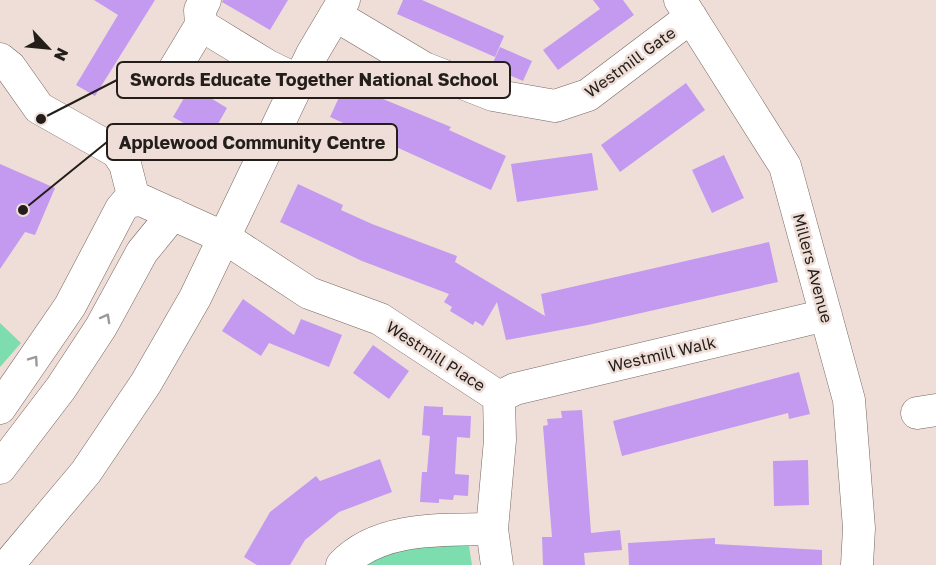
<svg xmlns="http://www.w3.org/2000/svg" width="936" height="565" font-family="'Golos Text',sans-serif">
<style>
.green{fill:#7dddae}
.building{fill:#c39aef}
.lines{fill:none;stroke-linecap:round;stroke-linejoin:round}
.minor-casing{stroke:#766761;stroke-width:33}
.minor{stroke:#fff;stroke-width:32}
.oneway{stroke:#9c9a98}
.labels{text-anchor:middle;stroke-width:5;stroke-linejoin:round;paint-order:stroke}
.street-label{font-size:16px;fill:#241e1b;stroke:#efded7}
.leader{fill:none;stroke:#241e1b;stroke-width:2}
.callout-dot{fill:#241e1b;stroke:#efded7;stroke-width:2}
.callout{fill:#efded7;stroke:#241e1b;stroke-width:2}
.callout-label{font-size:18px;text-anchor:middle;font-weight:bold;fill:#241e1b}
</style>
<rect width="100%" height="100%" fill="#efded7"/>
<path class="green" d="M0,323L21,343L0,367Z
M468,540L472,565H357L384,549Z"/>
<path class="building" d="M94,0H155L95,96L76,85L118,15Z
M223,0H288L270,30L222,2Z
M403,0H422L504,36L495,57L397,14Z
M593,0H623L634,15L558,70L543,50L600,9Z
M500,47L532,61L523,81L491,67Z
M347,80L367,89L366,92L451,127L449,130L506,156L491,190L330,117Z
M686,83L705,110L620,172L601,145Z
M191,86L227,108L210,138L173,117Z
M592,153L598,190L517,202L511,164Z
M724,155L744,198L712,213L692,170Z
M0,164L55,188L35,235L25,232L0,269Z
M298,184L343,205L341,210L372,224L457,256L455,262L545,316L541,294L769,242L778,282L588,325L506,340L497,302L483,326L475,321L473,325L450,311L452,307L444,302L449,294L362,261L280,222Z
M243,299L294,335L301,319L342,335L329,367L269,343L261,356L222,331Z
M373,345L409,371L389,399L353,373Z
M799,372L810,414L789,419L788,413L622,456L613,421Z
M424,406L443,407V415L471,416L470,438L457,437L455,474L469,475L468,496L454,495L453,500L439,499V503L420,502L422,472H427L430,436L422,435Z
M582,410L591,533L620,530L622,550L584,553L585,565H543L542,537H552L543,426L548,425L547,419L562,418L561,411Z
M380,459L392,492L339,512L305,540L290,565H257L244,557L270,512L316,476L320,481Z
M808,460L809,505L774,506L773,461Z
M715,538V544L822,550V565H629L628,543Z"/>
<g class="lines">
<g class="minor-casing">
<path id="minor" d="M205,0L200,10L201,25L268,66L299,81
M680,0L785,166L849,400L859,528L857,565
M335,15L424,68L493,95L555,106L588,95L691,17
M0,59L10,67L39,108L117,152L125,164L134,199
M168,80L201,25
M499,397L515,389L826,315
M0,408L70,306L121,209L127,202L141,200L225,238L309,293L380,319L499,397L500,440L492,529L497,565
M917,413L936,410
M0,468L61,388L101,327L142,252L173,214
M8,565L86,472L146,383L195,298L312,54L344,0
M342,565C379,526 441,530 492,529"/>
</g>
<use href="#minor" class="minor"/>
</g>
<defs><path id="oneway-chevron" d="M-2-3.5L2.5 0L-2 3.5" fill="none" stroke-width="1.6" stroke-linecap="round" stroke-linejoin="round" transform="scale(1.5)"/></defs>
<g class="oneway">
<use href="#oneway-chevron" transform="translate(106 318) rotate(-61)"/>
<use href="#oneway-chevron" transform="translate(34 360) rotate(-55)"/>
</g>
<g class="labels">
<g class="street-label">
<text transform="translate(630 62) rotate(-36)" y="6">Westmill Gate</text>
<text transform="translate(813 268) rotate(75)" y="6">Millers Avenue</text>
<text transform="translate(662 354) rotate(-13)" y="6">Westmill Walk</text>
<text transform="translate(436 356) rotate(33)" y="6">Westmill Place</text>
</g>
</g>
<path class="leader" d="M41 119L117 80M23 210L107 142"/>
<g class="callout-dot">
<circle cx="41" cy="119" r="6"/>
<circle cx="23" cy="210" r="6"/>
</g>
<g class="callout">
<rect x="117" y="62" width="393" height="36" rx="6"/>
<rect x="107" y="124" width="290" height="36" rx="6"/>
</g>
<g class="callout-label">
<text x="314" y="86">Swords Educate Together National School</text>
<text x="252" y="149">Applewood Community Centre</text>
</g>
<g transform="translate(48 48) rotate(116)" stroke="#efded7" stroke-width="4.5" paint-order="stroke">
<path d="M0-4.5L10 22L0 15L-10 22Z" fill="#241e1b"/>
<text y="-9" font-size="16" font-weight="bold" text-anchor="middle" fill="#241e1b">N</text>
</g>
</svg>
